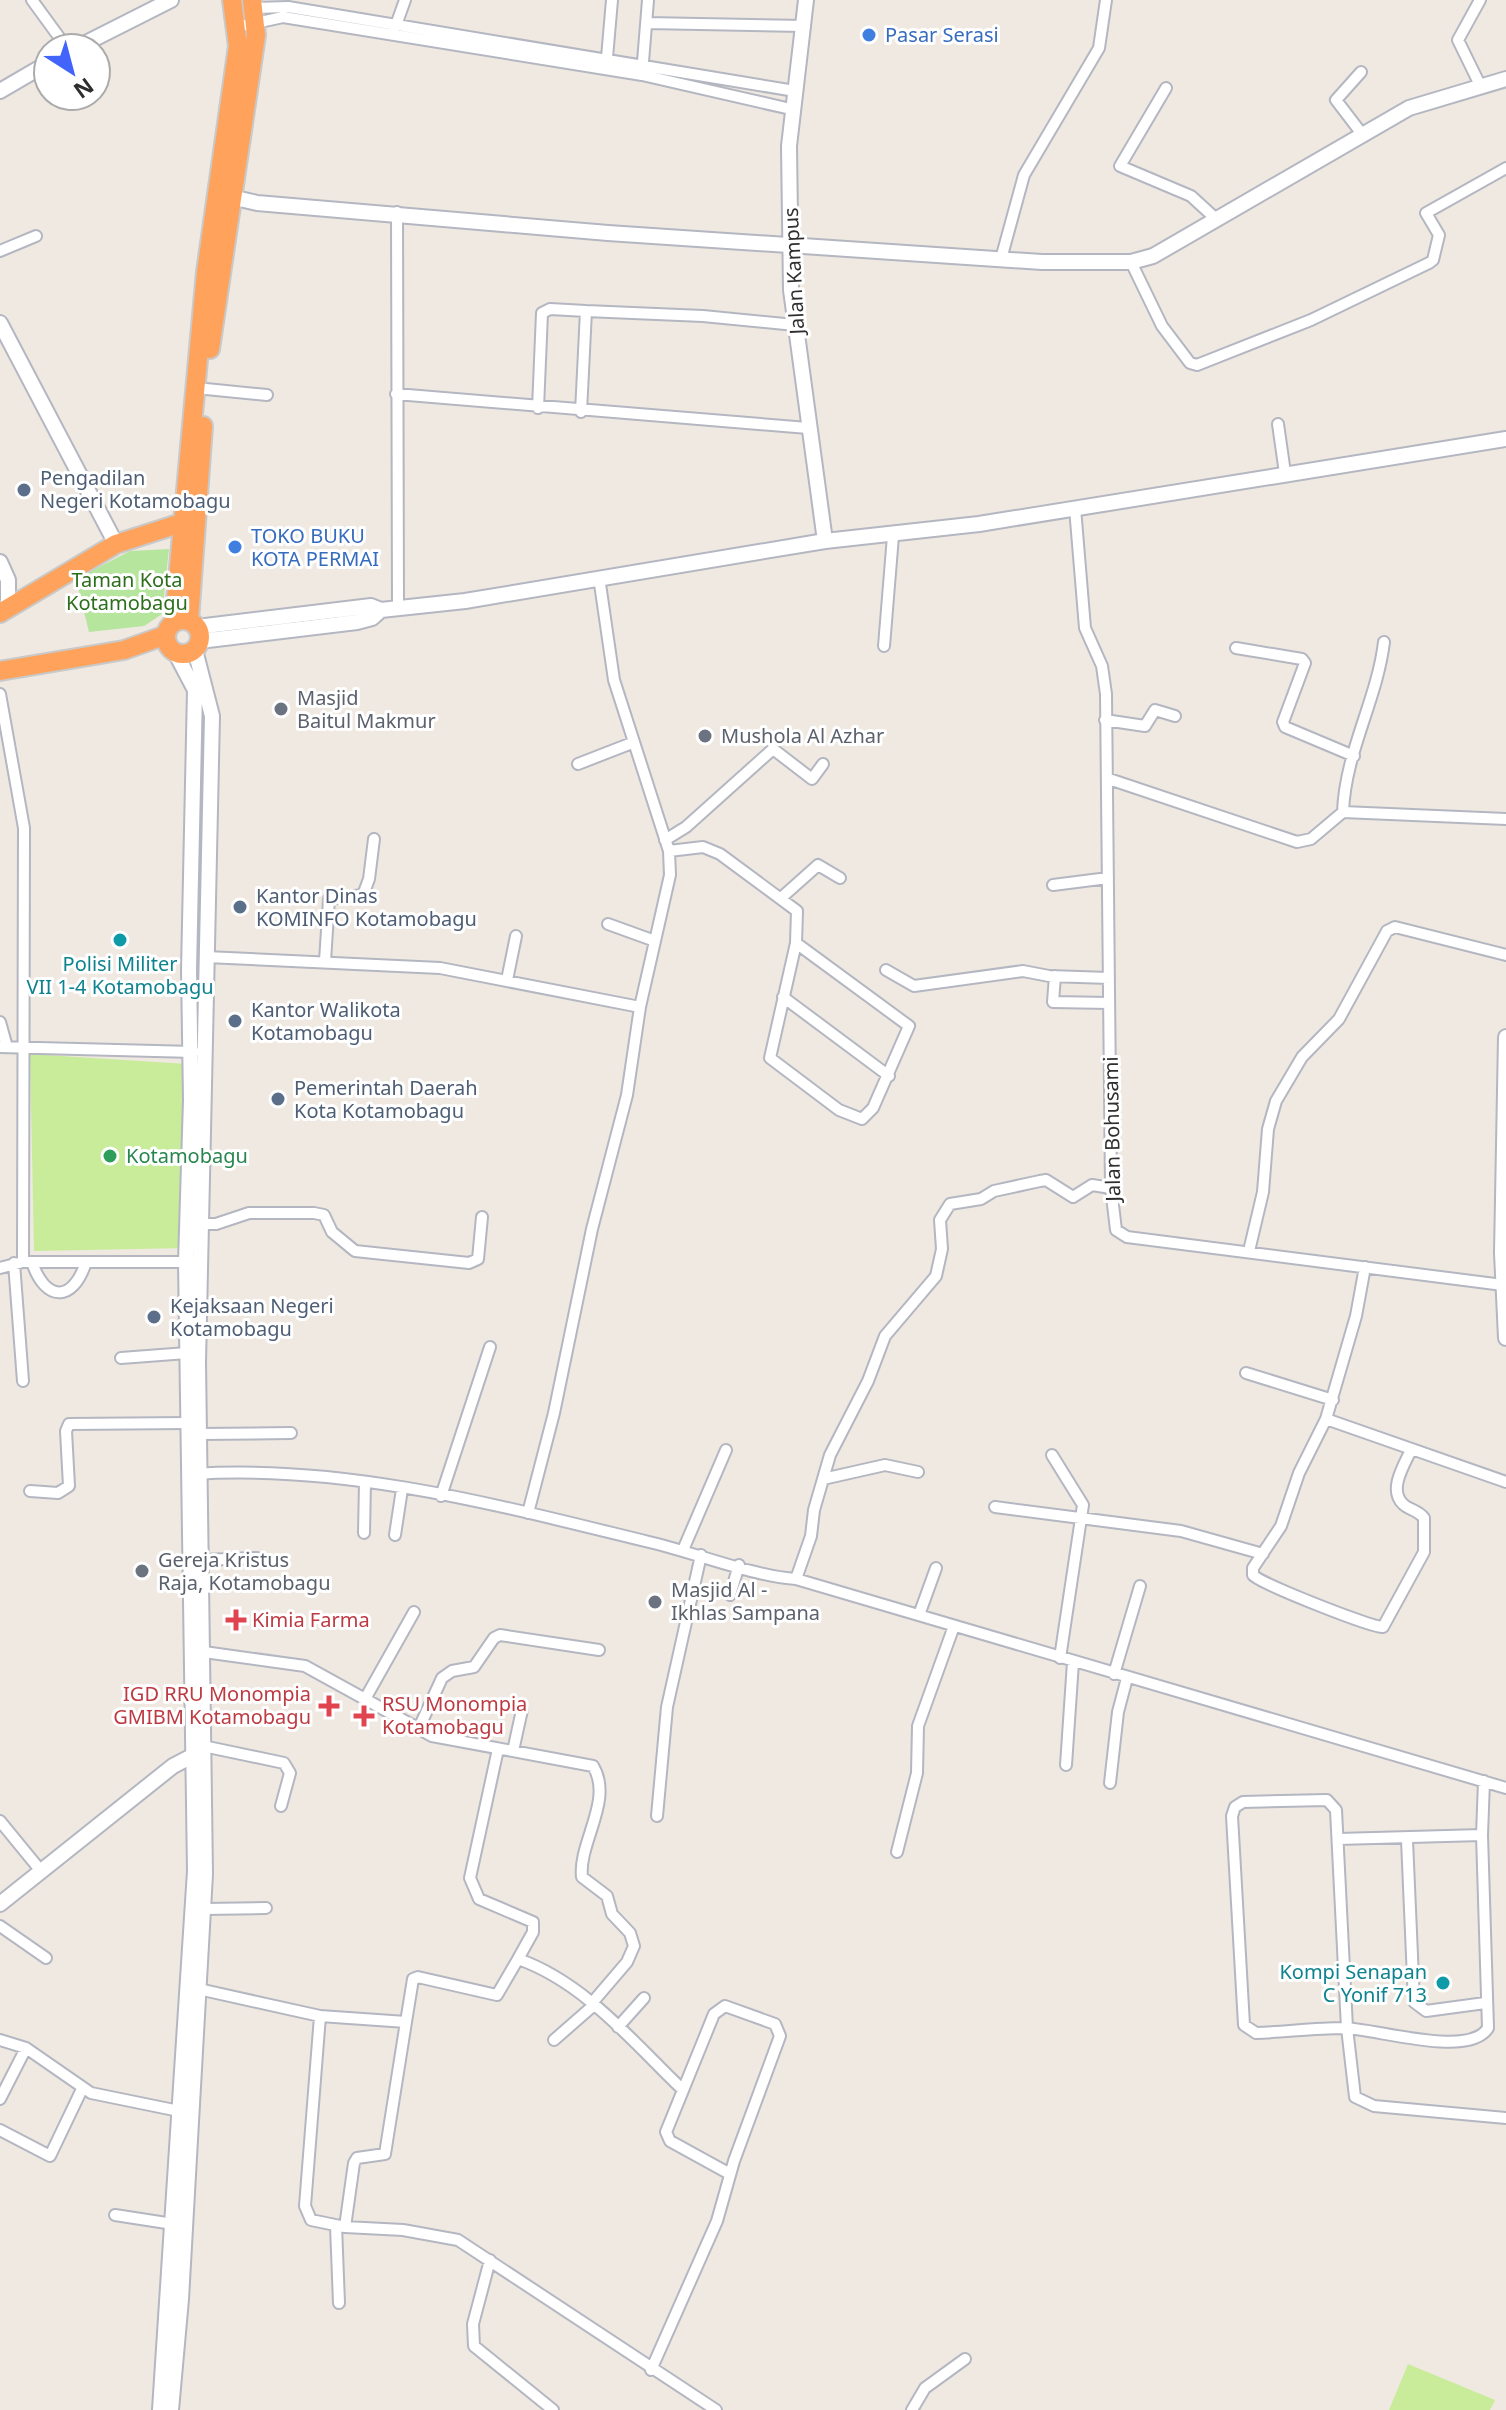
<svg xmlns="http://www.w3.org/2000/svg" width="1506" height="2410" font-family="'Noto Sans',sans-serif">
<style>
.green{fill:#b6e59e}
.pitch{fill:#c9ec9a}
.lines{fill:none;stroke-linecap:round;stroke-linejoin:round}
.street-casing{stroke:#b4b7c1;stroke-width:14}
.secondary-casing{stroke:#b4b7c1;stroke-width:18}
.highway-casing{stroke:#c9c9c9;stroke-width:22}
.street{stroke:#fff;stroke-width:10}
.secondary{stroke:#fff;stroke-width:14}
.highway{stroke:#ffa35c;stroke-width:18}
.shop-dot{fill:#3f7fe0;stroke:#fff;stroke-width:3}
.service-dot{fill:#5c6f8a;stroke:#fff;stroke-width:3}
.worship-dot{fill:#6b7280;stroke:#fff;stroke-width:3}
.culture-dot{fill:#0f9aa8;stroke:#fff;stroke-width:3}
.leisure-dot{fill:#2e9e5b;stroke:#fff;stroke-width:3}
.health-dot{fill:#e0444e;stroke:#fff;stroke-width:3}
.labels{text-anchor:middle;stroke-width:6;stroke-linejoin:round;paint-order:stroke}
.shop-label{font-size:20px;fill:#366cbe;stroke:#fff;text-anchor:start}
.street-label{font-size:20px;fill:#2e2e2e;stroke:#fff}
.service-label{font-size:20px;fill:#4e5e75;stroke:#fff;text-anchor:start}
.park-label{font-size:20px;fill:#2c6e1b;stroke:#fff}
.worship-label{font-size:20px;fill:#5b616d;stroke:#fff;text-anchor:start}
.culture-label{font-size:20px;fill:#0d838f;stroke:#fff}
.leisure-label{font-size:20px;fill:#27864d;stroke:#fff;text-anchor:start}
.health-label{font-size:20px;fill:#be3a42;stroke:#fff;text-anchor:start}
</style>
<rect width="100%" height="100%" fill="#efe9e1"/>
<path class="green" d="M169,549L162,614L144,626L89,632L76,579L130,551Z"/>
<path class="pitch" d="M30,1054L188,1064V1248L34,1251Z
M1408,2364L1495,2400L1490,2410H1389Z"/>
<g class="lines">
<g class="street-casing">
<path id="street" d="M32,0L67,48
M1480,0L1458,40L1480,85
M252,8L288,7L795,91
M647,23L805,26
M237,27L283,17L642,75L795,110
M395,28L405,0
M606,69L612,0
M1361,72L1336,100L1362,134
M642,74L648,0
M1166,88L1120,166L1191,196L1215,218
M397,212L398,608
M0,251L36,236
M1001,259L1024,175L1099,48L1106,0
M1131,262L1162,326L1190,363L1197,365L1311,320L1429,263L1433,260L1439,235L1426,213L1506,168
M206,389L267,395
M396,394L808,428
M538,408L542,313L550,309L586,311
M581,412L586,311L703,316L795,325
M1278,424L1285,473
M1075,508L1085,628L1102,666L1106,694L1111,1188L1116,1230L1127,1237L1503,1285
M884,646L893,536
M1236,648L1302,659L1305,663L1283,722L1285,727L1354,756
M0,694L24,828L23,1262
M1105,720L1145,726L1155,710L1175,716
M578,764L632,743
M1109,779L1297,842L1311,839L1343,812L1506,819
M1343,812C1345,753 1377,700 1384,642
M665,840L686,827L773,749L812,779L823,764
M669,851L703,847L720,854L797,911L796,943L770,1058L839,1110L862,1119L873,1108L909,1026L796,943
M1053,885L1108,878
M781,898L818,865L840,878
M608,924L655,941
M206,957L440,968L640,1007
M325,961L329,899L363,895L369,879L374,839
M886,970L914,986L1023,971L1049,976L1109,978
M1055,976L1053,1002L1109,1003
M507,980L516,936
M783,997L889,1076
M0,1022L7,1047
M0,1047L194,1052
M201,1224H216L249,1213H314L324,1215L332,1232L355,1251L469,1263L478,1259L482,1217
M1249,1251L1263,1192L1268,1129L1276,1101L1302,1057L1339,1019L1387,931L1395,927L1506,955
M32,1262C45,1302 73,1303 86,1262
M14,1263L23,1381
M1365,1267L1356,1316L1326,1419L1299,1473L1281,1526L1253,1568V1575C1261,1584 1373,1628 1383,1627L1424,1552V1518C1418,1510 1409,1510 1403,1504C1388,1490 1404,1465 1411,1450
M0,1268L23,1262H193
M121,1358L187,1353
M1246,1373L1333,1400
M1326,1419L1506,1482
M200,1434L291,1433
M1052,1455L1083,1505L1060,1658
M194,1474C347,1464 501,1506 649,1542C693,1552 752,1576 796,1579L1506,1788
M823,1479L885,1465L918,1472
M30,1491L58,1493L69,1486L66,1431L69,1424L188,1423
M441,1496L490,1347
M995,1507L1181,1531L1263,1554
M528,1513L554,1413L592,1229L627,1095L640,1007L670,875L669,851L614,680L599,577
M364,1533L365,1482
M395,1535L402,1489
M683,1550L726,1450
M202,1560L257,1558
M796,1579L811,1536L814,1510L830,1455L868,1381L885,1336L936,1276L942,1249L940,1220L950,1204L981,1199L994,1191L1040,1181L1046,1180L1073,1197L1092,1185L1111,1188
M730,1595L739,1565
M919,1615L936,1568
M204,1652L305,1666L432,1736L593,1766C614,1800 578,1843 582,1877L607,1896L612,1914L630,1933L634,1946L627,1962L592,2003
M1114,1674L1140,1586
M365,1699L414,1612
M418,1730L442,1678L452,1671L474,1667L494,1638L500,1635L599,1650
M203,1746L284,1763L290,1773L281,1806
M498,1749L470,1878L479,1899L533,1922V1932L518,1959
M513,1751L522,1710
M1066,1765L1073,1662
M1484,1781L1482,1835L1488,2028C1469,2059 1374,2028 1343,2028C1314,2028 1285,2032 1256,2033L1244,2025L1232,1816L1235,1807L1243,1802L1327,1800L1336,1810L1347,2028L1355,2097L1374,2106L1506,2118
M1110,1783L1118,1712L1127,1678
M657,1816L667,1707L701,1555
M0,1821L41,1871
M1338,1839L1482,1835
M1407,1840L1414,2002L1426,2011L1485,2003
M897,1852L917,1773L918,1726L954,1626
M204,1909L266,1908
M0,1926L46,1958
M194,1988L320,2016L305,2206L311,2220L345,2227L403,2230L458,2240L716,2410
M320,2016L406,2022L413,1979L418,1977L497,1995L518,1959C584,1982 632,2041 682,2089
M618,2027L644,1998
M0,2040L26,2048L91,2093L184,2112
M554,2040L594,2005
M0,2099L26,2048
M0,2130L50,2156L82,2089
M115,2215L173,2224
M336,2226L339,2303
M345,2227L354,2163L357,2158L385,2154L406,2022
M490,2260L473,2324L474,2346L553,2410
M651,2370L717,2221L734,2161L780,2036L775,2024L725,2006L714,2014L666,2132L670,2141L730,2174
M912,2410L925,2388L965,2359"/>
</g>
<g class="secondary-casing">
<path id="secondary" d="M806,0L789,146L791,290L825,541
M76,48L171,0
M0,91L48,63
M231,197L257,203L608,233L1042,262H1131L1153,256L1409,108L1506,79
M0,323L116,544
M0,562L8,580V607
M197,627L371,606L381,610L465,601L825,541L979,524L1506,439
M200,641L357,622L372,618L381,610
M1506,1037L1502,1253L1506,1338
M0,1904L173,1766L198,1753
M160,2410L195,1871L186,1262L191,1100L189,970L195,690L175,652
M171,2410L181,2299L205,1874L198,1362L212,716L195,650"/>
</g>
<g class="highway-casing">
<path id="highway" d="M210,349L256,35L252,0
M0,613L116,544L194,519
M166 637a17 17 0 1 1 34 0a17 17 0 1 1-34 0Z
M189,620L203,426
M174,622L206,272L238,46L232,0
M0,671L124,650L166,635"/>
</g>
<use href="#street" class="street"/>
<use href="#secondary" class="secondary"/>
<use href="#highway" class="highway"/>
</g>
<g class="shop-dot">
<circle cx="869" cy="35" r="8"/>
<circle cx="235" cy="547" r="8"/>
</g>
<g class="service-dot">
<circle cx="24" cy="490" r="8"/>
<circle cx="240" cy="907" r="8"/>
<circle cx="235" cy="1021" r="8"/>
<circle cx="278" cy="1099" r="8"/>
<circle cx="154" cy="1317" r="8"/>
</g>
<g class="worship-dot">
<circle cx="281" cy="709" r="8"/>
<circle cx="705" cy="736" r="8"/>
<circle cx="142" cy="1571" r="8"/>
<circle cx="655" cy="1602" r="8"/>
</g>
<g class="culture-dot">
<circle cx="120" cy="940" r="8"/>
<circle cx="1443" cy="1983" r="8"/>
</g>
<circle class="leisure-dot" cx="110" cy="1156" r="8"/>
<g class="health-dot">
<path d="M232 1608h8v8h8v8h-8v8h-8v-8h-8v-8h8z"/>
<path d="M325 1694h8v8h8v8h-8v8h-8v-8h-8v-8h8z"/>
<path d="M360 1704h8v8h8v8h-8v8h-8v-8h-8v-8h8z"/>
</g>
<g class="labels">
<g class="shop-label">
<text x="885" y="42">Pasar Serasi</text>
<text x="251" y="543">TOKO BUKU<tspan x="251" dy="23">KOTA PERMAI</tspan></text>
</g>
<g class="street-label">
<text transform="translate(794 271) rotate(-93)" y="7">Jalan Kampus</text>
<text transform="translate(1112 1129) rotate(-91)" y="7">Jalan Bohusami</text>
</g>
<g class="service-label">
<text x="40" y="485">Pengadilan<tspan x="40" dy="23">Negeri Kotamobagu</tspan></text>
<text x="256" y="903">Kantor Dinas<tspan x="256" dy="23">KOMINFO Kotamobagu</tspan></text>
<text x="251" y="1017">Kantor Walikota<tspan x="251" dy="23">Kotamobagu</tspan></text>
<text x="294" y="1095">Pemerintah Daerah<tspan x="294" dy="23">Kota Kotamobagu</tspan></text>
<text x="170" y="1313">Kejaksaan Negeri<tspan x="170" dy="23">Kotamobagu</tspan></text>
</g>
<g class="park-label">
<text x="127" y="587">Taman Kota<tspan x="127" dy="23">Kotamobagu</tspan></text>
</g>
<g class="worship-label">
<text x="297" y="705">Masjid<tspan x="297" dy="23">Baitul Makmur</tspan></text>
<text x="721" y="743">Mushola Al Azhar</text>
<text x="158" y="1567">Gereja Kristus<tspan x="158" dy="23">Raja, Kotamobagu</tspan></text>
<text x="671" y="1597">Masjid Al -<tspan x="671" dy="23">Ikhlas Sampana</tspan></text>
</g>
<g class="culture-label">
<text x="120" y="971">Polisi Militer<tspan x="120" dy="23">VII 1-4 Kotamobagu</tspan></text>
<text x="1427" y="1979" text-anchor="end">Kompi Senapan<tspan x="1427" dy="23">C Yonif 713</tspan></text>
</g>
<g class="leisure-label">
<text x="126" y="1163">Kotamobagu</text>
</g>
<g class="health-label">
<text x="252" y="1627">Kimia Farma</text>
<text x="311" y="1701" text-anchor="end">IGD RRU Monompia<tspan x="311" dy="23">GMIBM Kotamobagu</tspan></text>
<text x="382" y="1711">RSU Monompia<tspan x="382" dy="23">Kotamobagu</tspan></text>
</g>
</g>
<g transform="translate(72 72) rotate(144)"><circle r="38" fill="#ffffff" stroke="#ababab" stroke-width="2"/>
<path d="M0-6L14 30L0 20L-14 30Z" fill="#4264fb"/>
<text y="-12" font-size="22" font-weight="bold" text-anchor="middle" fill="#2e2e2e">N</text>
</g>
</svg>
